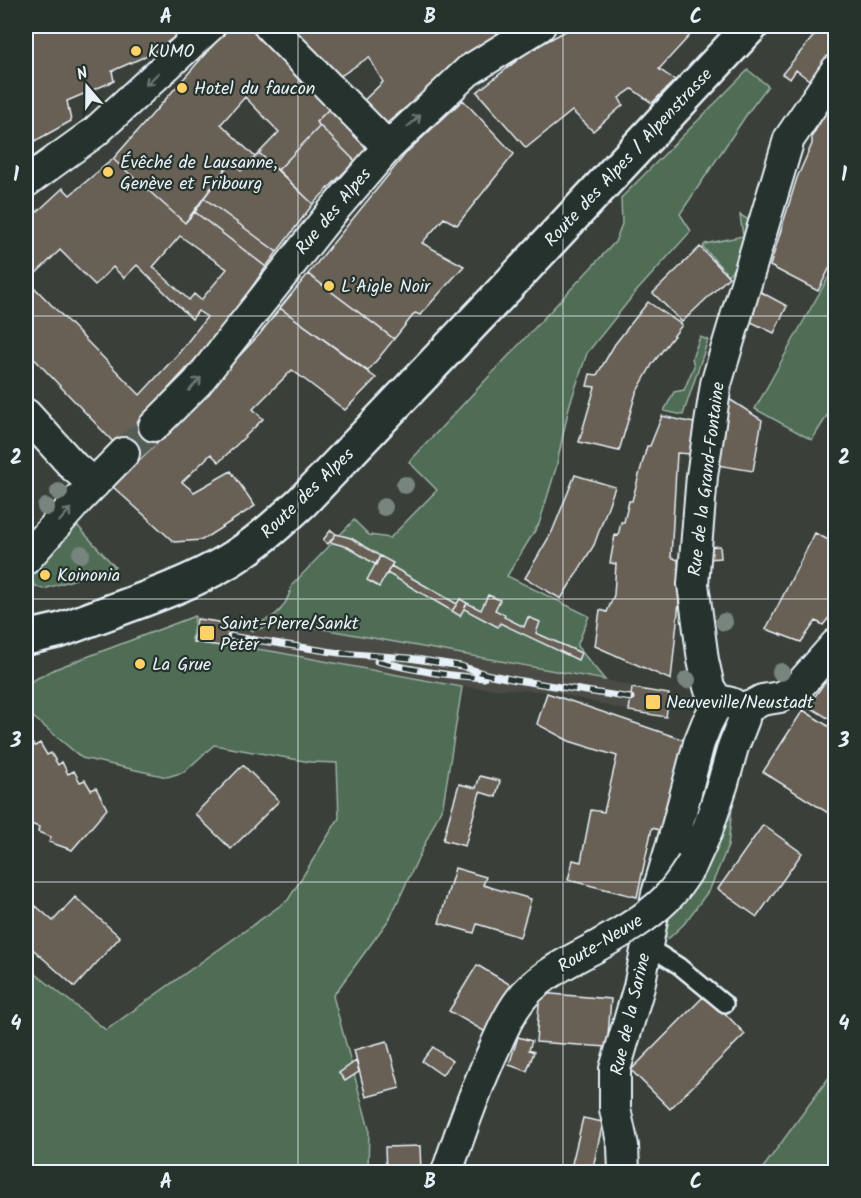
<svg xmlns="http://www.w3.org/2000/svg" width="861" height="1198" font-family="Kalam,sans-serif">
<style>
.built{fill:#4b4c45}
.green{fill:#506d55;stroke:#9cafa6;stroke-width:1.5}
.building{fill:#685e54;stroke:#e8f1f8;stroke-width:1.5;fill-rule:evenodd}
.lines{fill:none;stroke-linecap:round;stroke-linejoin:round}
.street-tunnel{stroke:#545b56;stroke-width:30;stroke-dasharray:30 15;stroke-linecap:butt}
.lane-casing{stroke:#e8f1f8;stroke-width:20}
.street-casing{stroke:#e8f1f8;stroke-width:34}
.secondary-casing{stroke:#e8f1f8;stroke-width:38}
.lane{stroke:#26332d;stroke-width:15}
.street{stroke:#26332d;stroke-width:30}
.secondary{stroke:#26332d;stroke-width:33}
.rail-casing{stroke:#e8f1f8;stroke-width:7}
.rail{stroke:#26332d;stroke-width:4.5;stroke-dasharray:14;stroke-linecap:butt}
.street-bridge-casing{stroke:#e8f1f8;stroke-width:34;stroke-linecap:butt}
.street-bridge{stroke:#26332d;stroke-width:30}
.tree{fill:#78847e}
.oneway{stroke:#6a7674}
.grid{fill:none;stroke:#e8f1f8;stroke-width:1.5;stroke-opacity:0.55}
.poi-dot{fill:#ffd166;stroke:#26332d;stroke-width:2}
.labels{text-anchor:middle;stroke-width:4.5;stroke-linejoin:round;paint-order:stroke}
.poi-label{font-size:18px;fill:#e8f1f8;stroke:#26332d;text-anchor:start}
.street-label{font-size:18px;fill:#e8f1f8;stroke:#26332d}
.neatline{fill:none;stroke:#e8f1f8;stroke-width:2}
.grid-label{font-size:20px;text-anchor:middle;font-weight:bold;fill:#e8f1f8}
</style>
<rect width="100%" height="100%" fill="#3a4039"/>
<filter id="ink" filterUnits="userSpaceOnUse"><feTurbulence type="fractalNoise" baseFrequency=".0167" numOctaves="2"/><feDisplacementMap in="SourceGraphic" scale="12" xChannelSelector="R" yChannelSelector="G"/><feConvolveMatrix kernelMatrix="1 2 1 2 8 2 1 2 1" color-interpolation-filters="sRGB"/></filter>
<g filter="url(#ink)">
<path class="built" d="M195,616L245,626L252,631L284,622L605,680L669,694L666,717L629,711L554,692L462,687L276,652L192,639Z"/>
<path class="green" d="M748,70L768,86L749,111L680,214L691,231L635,293L587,353L569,407L556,468L539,524L507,576L589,616L577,646L605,680L284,622L252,631L245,626C272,621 285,613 292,585L354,520L369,535L390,538L437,490L409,462L615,242L622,224L621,198Z
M740,215L749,220C747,236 740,264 728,275L703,247L705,244L743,236Z
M835,266V403L812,440L755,409L808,313Z
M700,337L708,340L683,415L664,411L674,392L684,390L694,366L692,358Z
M75,523L115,567L44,589C31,587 30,579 33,568Z
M195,616L192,639L276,652L462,687L443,805L390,918L333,996L369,1129L368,1172H26V966L106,1030L288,900L339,818L337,763L310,762L214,745L184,772L167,777L82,758L26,711V684L55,669Z
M734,789L728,846L710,889L684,924L668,939L655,925L680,906L700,878Z
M835,1069V1172H760Z"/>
<path class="building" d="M26,26H35L36,30L57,26H189L153,53L112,71L114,81L67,101L71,121L26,146Z
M230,26H253L334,104L316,122L320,126L278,170L259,153L279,132L245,97L221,124L255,157L241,171L231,161L185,223L113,159Z
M279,26H516L458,64L381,128L358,106L383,82L369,57L333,81Z
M575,26H684L692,33L659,69L675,80L652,103L632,89L619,98L623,105L593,131L572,111L526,148L477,92L529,51Z
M822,26H836V53L813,83L796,70L790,79L782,74Z
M836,95V255L818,291L770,266L797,178L812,144V136Z
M463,100L514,154L457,225L444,218L422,243L464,266L420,315L415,313L394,339L308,274L407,152Z
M334,104L373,143L355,161L316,122Z
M320,126L355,161L313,204L278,170Z
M259,153L313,204L277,252L204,198L231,161L241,171Z
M113,159L185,223L195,212L266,267L220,332L144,415L115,444L26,350V211L31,206L37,212L63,188L70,195ZM180,236L227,269L201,300L194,294L189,300L153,267ZM60,250L95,285L113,267L124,278L137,265L192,319L198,311L207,317L178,354L140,395L28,281Z
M204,198L277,252L266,267L195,212Z
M700,247L729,277L682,322L653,293Z
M308,274L394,339L368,371L280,308Z
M759,291L787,306L774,333L745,319Z
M648,302L682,325L653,363L636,393L619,451L579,442L595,387L587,386L590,374L597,375L615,344Z
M280,308L376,378L345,410L292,370L253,409L263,419L219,462L211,454L182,482L194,492L231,471L255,506L202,540L174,542L112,486L164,436L259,335Z
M729,399L762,420L753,471L717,465Z
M144,415L164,436L134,465L115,444Z
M662,416L694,423L692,454L677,453L671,557L678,560L680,592L671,680L595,646L600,610L607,612L614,595L616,564L610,563L615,535L618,536L621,522H624L629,501H632L647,446H650Z
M575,475L615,487L594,545L561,599L525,578L552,532Z
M331,530L336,534L328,544L323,540Z
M815,533L836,544V609L823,625L816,621L801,642L766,629Z
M336,534L351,538L380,556L376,565L348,547L330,542Z
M720,546L721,558L707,559L706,547Z
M380,556L393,563L379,587L367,580Z
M391,566L457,604L452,611L387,573Z
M488,595L500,600L495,610L505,615L504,617L524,627L528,617L540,622L536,633L581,653L578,660L500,623L498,627L464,609L467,603L481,610Z
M460,599L467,603L460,616L452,611Z
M197,619L232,624L228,647L193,642Z
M825,682L835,689L836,688V723L808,706Z
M632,688L669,694L666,717L629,711Z
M547,693L687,741L666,832L652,828L637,897L568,880L573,860L581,862L591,810L604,812L617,756L569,741L537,724Z
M803,710L836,731V818L763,772Z
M26,738L35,746L40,743L47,755L51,753L58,765L62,762L68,774L74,771L80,782L85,780L91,790L96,788L107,809L72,850L49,842L51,837L38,832L39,827L28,823L29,818L26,817Z
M243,765L279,801L231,849L195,814Z
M480,776L500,781L496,797L480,792L465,846L443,840L459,784L476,788Z
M763,825L802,853L757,917L718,889Z
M455,868L486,877L483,885L531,899L520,937L477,924L474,933L439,923Z
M75,897L120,937L75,987L26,943V918L36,906L53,921Z
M477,965L516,988L489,1034L449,1011Z
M540,993L611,999L607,1047L536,1042Z
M706,994L745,1034L670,1109L631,1070Z
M518,1037L532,1041L529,1050L534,1052L527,1071L509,1065Z
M387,1041L400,1088L366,1097L354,1050Z
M433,1047L452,1061L442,1075L422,1061Z
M356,1061L359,1072L345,1081L339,1073Z
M583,1118L603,1122L592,1172H570Z
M420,1146L421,1172H386L385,1147Z"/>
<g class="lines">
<path class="street-tunnel" d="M124,453L154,426"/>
<g class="lane-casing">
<path id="lane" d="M646,945L679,966L725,1004"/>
</g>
<g class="street-casing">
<path id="street" d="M269,26L388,147
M26,182L95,132L210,26
M26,414L74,467L94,484
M154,426L197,383L332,212L388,147L468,71L540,26
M26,559L78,500L124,453
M744,710L731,703L719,700L714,695L709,687L703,660L693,584L702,476L716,384L789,139L836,70
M744,710L762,700L780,697L798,687L836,644
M692,864L707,831L723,783L733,747L744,719V710
M447,1172C461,1130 476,1088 495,1047C503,1029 511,1010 525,994C542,975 571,960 594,948
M624,1172L623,1146L615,1109V1069L639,987L657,894L675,834L699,743L707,723L719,700"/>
</g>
<g class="secondary-casing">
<path id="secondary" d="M26,638L61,630L80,623C130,604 185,587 230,560C256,544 279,523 302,502L506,288L751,26"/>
</g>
<use href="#lane" class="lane"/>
<use href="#street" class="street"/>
<use href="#secondary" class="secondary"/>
<g class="rail-casing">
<path id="rail" d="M230,636L339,653L409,658L461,666L486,674L516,680L631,698
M377,661C412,670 448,676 484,678"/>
</g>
<use href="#rail" class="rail"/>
<g class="street-bridge-casing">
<path id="street-bridge" d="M594,948C619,934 646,919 667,898C677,888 685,875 692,864"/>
</g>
<use href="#street-bridge" class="street-bridge"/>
</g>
<g class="tree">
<circle cx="405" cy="485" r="9"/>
<circle cx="59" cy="492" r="9"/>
<circle cx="46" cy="507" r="9"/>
<circle cx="384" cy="507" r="9"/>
<circle cx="81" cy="554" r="9"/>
<circle cx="724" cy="622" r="9"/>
<circle cx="781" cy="672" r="9"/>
<circle cx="687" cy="680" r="9"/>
</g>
<defs><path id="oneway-shaft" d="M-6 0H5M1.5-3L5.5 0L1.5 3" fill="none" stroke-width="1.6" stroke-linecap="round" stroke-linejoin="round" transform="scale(1.5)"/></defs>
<g class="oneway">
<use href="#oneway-shaft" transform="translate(152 79) rotate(137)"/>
<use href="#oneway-shaft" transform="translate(414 121) rotate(-42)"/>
<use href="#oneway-shaft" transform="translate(195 384) rotate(-48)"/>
<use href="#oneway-shaft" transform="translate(65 515) rotate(-48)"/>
</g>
</g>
<path class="grid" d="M298,26V1172M563,26V1172M26,316H836M26,599H836M26,882H836"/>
<g class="poi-dot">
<circle cx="136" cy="51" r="6"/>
<circle cx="182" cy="88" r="6"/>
<circle cx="108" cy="172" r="6"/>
<circle cx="329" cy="286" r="6"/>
<circle cx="45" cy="575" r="6"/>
<rect x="199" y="625" width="16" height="16" rx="3"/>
<circle cx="140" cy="664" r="6"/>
<rect x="645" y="694" width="16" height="16" rx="3"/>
</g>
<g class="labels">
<g class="poi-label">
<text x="148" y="57">KUMO</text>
<text x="194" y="94">Hotel du faucon</text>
<text x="120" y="168">Évêché de Lausanne,<tspan x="120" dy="21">Genève et Fribourg</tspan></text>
<text x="341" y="292">L’Aigle Noir</text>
<text x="57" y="581">Koinonia</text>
<text x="220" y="629">Saint-Pierre/Sankt<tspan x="220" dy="21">Peter</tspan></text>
<text x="152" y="670">La Grue</text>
<text x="666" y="708">Neuveville/Neustadt</text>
</g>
<g class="street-label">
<text transform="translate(628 157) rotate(-47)" y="6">Route des Alpes / Alpenstrasse</text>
<text transform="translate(333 211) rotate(-50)" y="6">Rue des Alpes</text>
<text transform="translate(706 479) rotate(-83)" y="6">Rue de la Grand-Fontaine</text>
<text transform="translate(307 493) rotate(-44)" y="6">Route des Alpes</text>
<text transform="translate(600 943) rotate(-31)" y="6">Route-Neuve</text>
<text transform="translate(630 1014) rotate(-77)" y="6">Rue de la Sarine</text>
</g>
</g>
<rect width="861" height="1198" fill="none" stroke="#26332d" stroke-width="66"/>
<g transform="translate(87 87) rotate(340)" stroke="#26332d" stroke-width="4.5" paint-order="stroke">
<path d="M0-4.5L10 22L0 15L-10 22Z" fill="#e8f1f8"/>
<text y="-9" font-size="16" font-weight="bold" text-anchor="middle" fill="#e8f1f8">N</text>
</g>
<rect x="33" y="33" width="795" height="1132" class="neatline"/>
<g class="grid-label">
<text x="166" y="23">A</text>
<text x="430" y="23">B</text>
<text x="696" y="23">C</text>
<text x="16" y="181">1</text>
<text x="844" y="181">1</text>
<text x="16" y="464">2</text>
<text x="844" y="464">2</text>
<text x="16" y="747">3</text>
<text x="844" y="747">3</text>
<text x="16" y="1030">4</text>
<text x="844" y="1030">4</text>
<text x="166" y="1188">A</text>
<text x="430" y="1188">B</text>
<text x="696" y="1188">C</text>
</g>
</svg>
